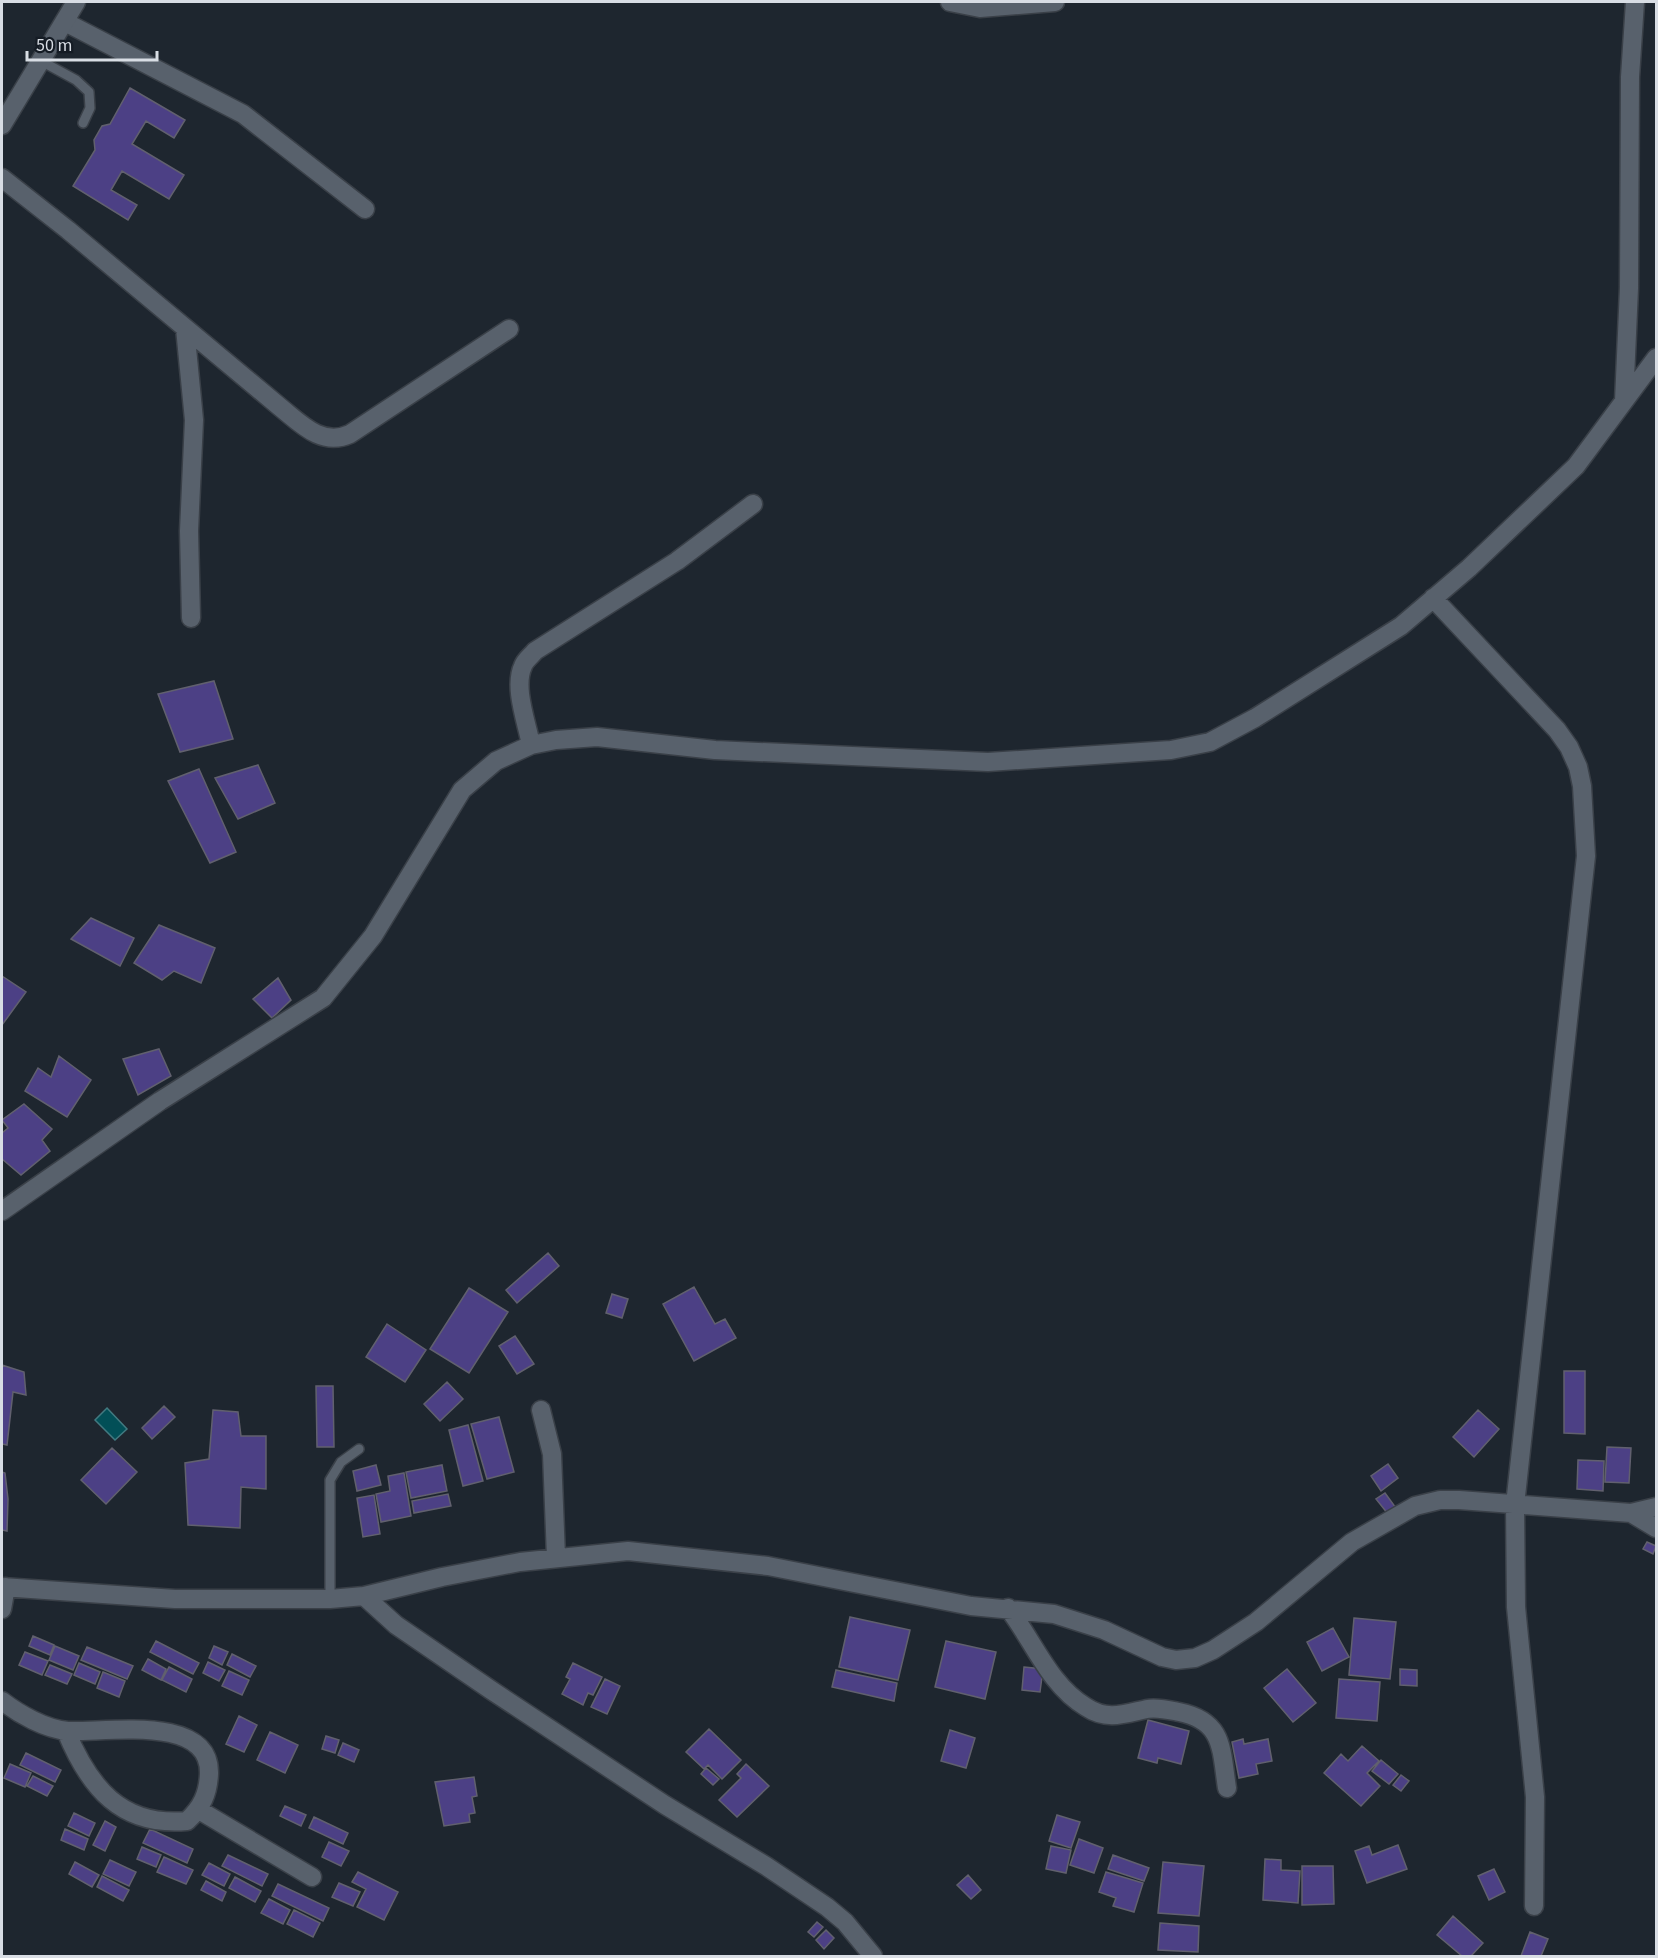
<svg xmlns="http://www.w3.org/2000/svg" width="1658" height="1958" font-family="'Source Sans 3',sans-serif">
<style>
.water{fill:#024f57;stroke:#427a81;stroke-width:1.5}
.building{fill:#4c4085;stroke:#61606e;stroke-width:1.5}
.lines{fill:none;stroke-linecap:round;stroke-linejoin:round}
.lane-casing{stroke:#3a4048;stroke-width:12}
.street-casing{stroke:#3a4048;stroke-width:21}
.secondary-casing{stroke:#3a4048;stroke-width:21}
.lane{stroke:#58616c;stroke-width:9}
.street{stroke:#58616c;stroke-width:18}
.secondary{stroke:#58616c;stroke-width:18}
</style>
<rect width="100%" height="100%" fill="#1e262f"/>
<path class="water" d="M107,1408L127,1429L115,1440L95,1420Z"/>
<path class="building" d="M130,88L185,120L174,138L146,121L132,144L184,175L169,199L122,171L111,190L137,205L128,220L73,186L95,150L94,140L102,126L110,124Z
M214,681L233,739L180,752L158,694Z
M258,765L275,803L238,819L215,778Z
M199,769L236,852L210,863L168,781Z
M91,918L134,938L120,966L71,939Z
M159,925L215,948L201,983L174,971L162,980L134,963Z
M2,976L26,992L2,1025Z
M278,978L291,1000L272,1018L253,999Z
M159,1049L171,1076L138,1095L123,1059Z
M59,1056L91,1080L67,1117L25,1091L38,1068L51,1077Z
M24,1104L52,1129L42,1140L50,1151L21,1175L2,1159V1133L8,1128L2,1120Z
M548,1253L559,1266L517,1303L506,1290Z
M694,1287L715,1324L725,1319L736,1338L694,1361L663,1304Z
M469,1288L508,1312L469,1373L430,1349Z
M612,1294L628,1299L622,1318L606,1313Z
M387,1324L426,1350L405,1382L366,1357Z
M515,1336L534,1364L517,1374L499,1346Z
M2,1365L24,1372L26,1395L13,1392L7,1445L2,1444Z
M1564,1371H1585V1434L1564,1433Z
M447,1382L463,1399L440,1421L424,1404Z
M316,1386H333L334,1447H317Z
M164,1406L175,1417L152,1439L142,1428Z
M213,1410L238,1412L241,1436H266V1489L241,1487L240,1528L188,1525L185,1463L209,1459Z
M1478,1410L1499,1429L1474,1457L1453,1437Z
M499,1417L514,1472L487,1479L471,1424Z
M468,1425L483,1481L463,1486L449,1430Z
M1607,1447L1631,1448L1629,1483L1605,1482Z
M112,1448L137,1472L106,1504L81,1480Z
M1578,1460L1604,1461L1603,1491L1577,1489Z
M1388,1464L1398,1478L1381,1491L1371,1476Z
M376,1465L381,1485L357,1491L353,1471Z
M442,1465L447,1491L411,1498L406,1472Z
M2,1472L5,1473L8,1499L7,1531L2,1530Z
M404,1473L411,1516L381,1522L376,1494L390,1491L388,1476Z
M1385,1493L1396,1508L1388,1514L1376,1499Z
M448,1494L451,1506L414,1513L412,1501Z
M374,1495L380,1534L363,1537L357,1498Z
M1647,1542L1656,1546L1653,1554L1643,1549Z
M850,1617L910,1630L898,1680L839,1667Z
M1354,1618L1396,1622L1390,1679L1349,1675Z
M1333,1628L1349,1657L1322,1671L1307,1642Z
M33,1636L54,1645L50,1655L29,1646Z
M156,1641L199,1663L193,1674L150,1652Z
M946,1641L996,1652L985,1699L935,1687Z
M55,1646L79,1656L73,1670L49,1660Z
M214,1646L228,1652L222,1665L209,1658Z
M87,1647L133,1666L127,1679L81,1660Z
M25,1652L48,1661L42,1675L19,1665Z
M232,1654L256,1666L250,1677L227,1665Z
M148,1659L166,1669L161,1680L142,1670Z
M208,1662L225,1670L219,1681L203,1673Z
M79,1663L100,1672L95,1684L74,1675Z
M573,1663L602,1677L593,1695L588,1693L583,1705L562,1694L570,1679L566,1677Z
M50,1665L72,1674L67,1684L45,1675Z
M169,1667L192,1679L186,1692L162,1680Z
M1024,1667L1043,1669L1040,1692L1022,1690Z
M1287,1669L1316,1703L1293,1722L1264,1688Z
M1400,1669L1417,1670V1686L1400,1685Z
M836,1670L897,1683L894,1701L832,1687Z
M229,1671L249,1680L242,1695L222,1686Z
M103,1672L125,1681L119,1697L97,1688Z
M605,1679L620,1686L607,1714L591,1707Z
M1339,1679L1380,1682L1377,1721L1336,1718Z
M239,1716L257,1725L244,1752L226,1744Z
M1148,1720L1189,1731L1181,1764L1158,1758L1157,1763L1138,1758Z
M709,1729L741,1760L722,1779L708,1765L704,1769L686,1752Z
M950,1730L975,1738L966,1768L941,1761Z
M270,1732L298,1745L285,1773L257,1760Z
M326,1736L339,1740L335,1753L322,1749Z
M1243,1739L1244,1744L1268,1739L1272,1761L1256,1764L1258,1774L1239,1778L1232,1742Z
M343,1743L359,1750L354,1762L338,1755Z
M1362,1746L1379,1761L1367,1773L1380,1786L1361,1806L1324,1773L1341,1754L1348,1761Z
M26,1753L61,1770L55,1782L20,1765Z
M1381,1760L1398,1774L1389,1784L1372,1771Z
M10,1764L31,1773L25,1787L4,1778Z
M746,1764L769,1786L737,1817L719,1800L741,1778L737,1774Z
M706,1768L719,1779L713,1785L701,1774Z
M1401,1775L1409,1781L1401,1791L1393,1785Z
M33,1776L53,1786L47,1796L27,1786Z
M474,1777L477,1796L472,1797L475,1813L469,1814L470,1822L444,1826L435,1782Z
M285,1806L306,1815L301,1826L280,1816Z
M74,1813L95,1823L89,1836L68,1826Z
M1057,1815L1080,1822L1071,1848L1049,1841Z
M314,1817L348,1833L343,1844L309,1828Z
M105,1821L116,1827L105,1851L93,1845Z
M65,1829L88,1839L84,1850L61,1840Z
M150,1829L193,1849L187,1863L143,1843Z
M1079,1839L1103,1848L1094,1873L1070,1865Z
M329,1842L349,1851L341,1866L322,1857Z
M1398,1845L1407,1869L1367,1883L1355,1851L1369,1846L1372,1855Z
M1051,1846L1071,1850L1066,1873L1046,1869Z
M142,1847L161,1855L156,1867L137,1859Z
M228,1855L268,1874L262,1886L222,1866Z
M1113,1855L1149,1868L1144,1881L1108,1869Z
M164,1857L193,1870L186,1884L157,1872Z
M1265,1859L1281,1860V1870L1300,1871L1298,1903L1263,1900Z
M110,1860L136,1872L129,1886L103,1874Z
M75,1862L99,1875L92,1887L69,1874Z
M1163,1862L1204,1866L1199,1916L1158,1913Z
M209,1863L230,1874L224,1886L202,1875Z
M1302,1866H1333L1334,1904L1302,1905Z
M1494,1869L1505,1892L1489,1900L1478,1876Z
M358,1872L398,1892L384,1920L357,1907L366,1889L352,1882Z
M1106,1872L1143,1883L1134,1912L1113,1906L1116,1898L1099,1892Z
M968,1875L981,1890L971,1899L957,1885Z
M102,1876L129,1890L123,1901L97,1887Z
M235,1877L261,1891L255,1902L229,1888Z
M206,1881L226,1892L222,1901L201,1890Z
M339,1883L360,1892L353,1906L332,1897Z
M278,1884L329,1908L323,1921L272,1896Z
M269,1899L290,1910L283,1924L261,1913Z
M294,1910L320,1923L313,1937L287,1924Z
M1453,1916L1483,1943L1471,1956H1462L1437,1935Z
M817,1922L823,1927L814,1937L808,1932Z
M1160,1923L1199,1926L1198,1952L1158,1950Z
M826,1930L834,1938L824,1949L816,1940Z
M1530,1932L1548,1939L1541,1956H1521Z"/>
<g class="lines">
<g class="lane-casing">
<path id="lane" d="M41,61L76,80L89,92L90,108L83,123
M330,1599V1480L341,1462L359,1449"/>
</g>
<g class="street-casing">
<path id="street" d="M950,2L980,8L1055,2
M65,22L243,114L365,209
M2,178L68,230L280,407C301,424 322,447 350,434L509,329
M185,328L194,420L189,531L191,618
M1624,401L1629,288L1630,77L1635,2
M1433,598L1557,730L1569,747L1578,767L1582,786L1586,856L1515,1505L1516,1607L1535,1797L1534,1906
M531,745C527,723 513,687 523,666C525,660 531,656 535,651L677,561L753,504
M2,1211L160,1101L323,998L373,936L462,790L496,761L531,745L556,740L597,737L715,750L988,762L1171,750L1210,742L1255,718L1401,626L1469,568L1576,466L1656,358
M541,1410L552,1454L556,1557
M1631,1513L1656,1528
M2,1587L175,1599H330L364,1596L442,1577L520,1562L628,1551L768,1566L971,1606L1054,1614L1104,1630L1162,1657L1176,1660L1195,1658L1213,1650L1256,1622L1352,1542L1415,1506L1440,1500H1459L1631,1513L1656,1507
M364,1596L396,1625L491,1690L665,1805L766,1866L827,1907L845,1922L873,1956
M1008,1608C1033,1640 1049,1685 1086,1707C1107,1721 1124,1714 1147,1709C1157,1707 1169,1710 1179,1712C1224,1721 1221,1749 1227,1788
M2,1609L6,1587
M2,1701C19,1714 45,1729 68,1731C103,1733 211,1713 209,1774C208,1794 202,1807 187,1821C121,1827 89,1787 66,1731
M199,1810L312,1877"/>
</g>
<g class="secondary-casing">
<path id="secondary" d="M2,125L76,2"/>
</g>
<use href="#lane" class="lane"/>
<use href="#street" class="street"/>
<use href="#secondary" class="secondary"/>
</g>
<rect width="1658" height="1958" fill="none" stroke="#d8dde4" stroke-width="6"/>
<path d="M27 51v9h130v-9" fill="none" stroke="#d8dde4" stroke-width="3"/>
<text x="36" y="51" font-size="18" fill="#d8dde4" stroke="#151c25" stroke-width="4.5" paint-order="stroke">50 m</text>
</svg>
